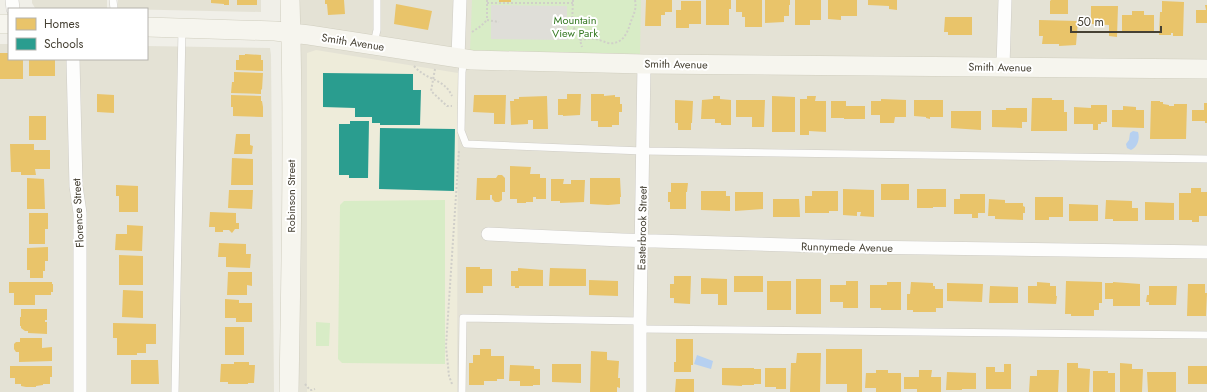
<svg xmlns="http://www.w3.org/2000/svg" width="1207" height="392" font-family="Jost,sans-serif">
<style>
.residential{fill:#e4e2d5}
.education{fill:#eeecda}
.green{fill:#d8ecc6}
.parking{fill:#dfded8}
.water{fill:#b6d0f0}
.homes{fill:#e9c46a}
.schools{fill:#2a9d8f}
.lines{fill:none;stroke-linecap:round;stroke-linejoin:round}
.lane-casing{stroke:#ceccc6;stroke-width:8}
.street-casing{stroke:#ceccc6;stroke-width:14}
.secondary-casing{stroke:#d0cebf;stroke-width:20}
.path{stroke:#d0cfc9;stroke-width:2;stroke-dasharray:2 2;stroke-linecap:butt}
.lane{stroke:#fdfdfc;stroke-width:7}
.street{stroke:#fdfdfc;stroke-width:13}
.secondary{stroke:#f6f5ee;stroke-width:19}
.labels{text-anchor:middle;stroke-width:4;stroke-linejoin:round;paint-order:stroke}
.park-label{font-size:11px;fill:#387a25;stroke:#fff}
.street-label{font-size:11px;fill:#464134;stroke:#fff}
</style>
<rect width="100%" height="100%" fill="#f0efe8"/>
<path class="residential" d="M32,0H107V8H35L32,3Z
M118,0H261V12L118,9Z
M299,0H1207V392H295L301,41Z
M0,44H9V59H147V46L270,48L271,55L274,392H0Z"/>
<path class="education" d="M316,50L458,73L457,392H307V53Z"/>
<path class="green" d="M472,0H641L640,54L470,51Z
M445,200V364L342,363L338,359L340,205L344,201Z
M316,322L330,323L329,346H316Z"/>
<path class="parking" d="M491,5L567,6V40L491,39Z"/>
<path class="water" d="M1133,131L1138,132C1140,138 1138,147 1131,150L1127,148L1126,144L1129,140L1130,133Z
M697,355L713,361L711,369L694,364Z"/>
<path class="homes" d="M211,0H229V5H224V4L211,3Z
M237,0H257V5H237Z
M325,0H344L345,14L328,15L327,4H325Z
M499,0H511V2H499Z
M646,0H672V12H665V15H661V26H645Z
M706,0H731V9H729V25H706Z
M736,0H762V27H745V17H742V12H736Z
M765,0H790V5H789V16H784V22L765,23Z
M795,0H821V20H810V25H795Z
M828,0H857V16H841V20L828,19Z
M868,0H897V10L889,9V6L868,5Z
M1051,0H1068V14H1050V1Z
M681,1H701V24H689V28H676V10H681Z
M1162,1L1184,2L1183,36H1173V33H1171V35H1159L1160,12H1162Z
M396,4L432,11L428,30L394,24Z
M1205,5H1207V23H1196V10H1206Z
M1091,6H1118L1117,37L1109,36V25L1091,24Z
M1132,11H1144V15H1154V33L1122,32V15H1132Z
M945,17H972V35H948V32H944Z
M1039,20L1078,21L1076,45L1059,46V44H1042L1043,36H1039Z
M0,53H9V59H23V79H0Z
M245,54L261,55V60H263V71L236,70V60H239V55H245Z
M29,59H55V76H29Z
M234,72L263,73L262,90L261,89V94L231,93L232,82H234Z
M97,94L114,95V113L97,112Z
M567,94H581L580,115L563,116V115H558V99H567Z
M591,94H604V96L615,95V97H620V104H622V112H619V125H612V127H598V121H591Z
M231,95L261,96V101H262L263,107V117L233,116V107H231Z
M474,95H506L505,124H494V113L473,112Z
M547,96L548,129H533V120H528V124L511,125L510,101H514V99H519V97Z
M713,96H720V99L731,100V125H721V123H715V119H701L702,100L713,99Z
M772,96L795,97V132H772Z
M807,96H816L815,101H826V132L809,131V135H800V99H807Z
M1032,98H1052V100H1064V112H1067V131H1031Z
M881,99L906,100V117H895L894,123H880V115H871V101H881Z
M675,100L693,101L692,123H691V130H678V123H675Z
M736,100H765L764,127H752V117H736Z
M914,100H943V117H930V119L926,118V117L914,116Z
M831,101H846V106H865V119H844V118H831Z
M1151,101H1160V102H1163V104L1169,105V106H1174V104H1187L1186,139H1150Z
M1204,103H1207V123H1205V121H1192V110H1204Z
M1091,105H1107V122H1101V124H1098V130H1093V124H1074V107L1091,108Z
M1123,106L1136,107V110H1144V128L1112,127V110H1123Z
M1006,108H1027V122H1022V128L992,127V110H1006Z
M951,111H981V130L951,128Z
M29,116H46V140H29Z
M236,134H250V145L253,146L252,154H234Z
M10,144H34V150H50V169H35L36,175H21V172H11Z
M232,158L253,159V185H231Z
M510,166L531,167L530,174H540V178H546V199H536V197H533V202H526V203H517V199H510Z
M498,175H502L505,178V192H502V200L499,202H495L492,199V195H490V200H476L477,178H496Z
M27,178L44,179L45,209H27Z
M590,178H620L621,197H620V204L608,205L590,204Z
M551,179H564L563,184H571V180H585L584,202L560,203V201H551Z
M671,183H688L687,192H686V209H670V202H668V192H671Z
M881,184H909V200H881Z
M116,185L138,186V212H119V196H116Z
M1191,188H1201V192H1207V216H1199V222H1192V220H1179V193H1191Z
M843,189L874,190V217L860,216L861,212H857V216L843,215Z
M917,189H946V207H933V208H917Z
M229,190H253L252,209L228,208Z
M701,191H726V196H730V211L701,210Z
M812,191H838V211H829V213H805V196H812Z
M735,192H763V209L735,211Z
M960,194H985V213H978V218H972V214H954V199H960Z
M1035,197H1063V217H1049V220H1035Z
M773,199H799L800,217H773Z
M989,199L1005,200V203H1023V206L1025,207V213H1023V220L995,219V216H988Z
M1106,200L1132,201V208H1138V221H1113V219H1105Z
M1145,202L1174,203V220H1145Z
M1069,204L1098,205V221H1069Z
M210,212L236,213V223H239V229H235L232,233L229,230H223V232H215V227H209Z
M29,213H48V229H45V244H29Z
M127,225L143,226L142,251L115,250L116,234H127Z
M219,243L246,244V254H251L250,268L226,267V257H218Z
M48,247V261H45V271H43V278H30V270H27V248Z
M119,255L143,256V285H119Z
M466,267H480V269H492V286H483V293H466Z
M518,268L543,270V286H519V288H515V286H511V271H518Z
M550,268L586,269V286H549Z
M228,272H252V286L247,285V295H227Z
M674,276H691L690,304L674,303V298H670V284H674Z
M734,276H763V292H734Z
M701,278L727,279V305H718V294H701Z
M796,279H821V314H796Z
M589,280L618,281V296L589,295Z
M767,281H791V310H767Z
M846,281H858V308H843V302H830V285H846Z
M1066,281L1102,282V303H1099V310H1094V316H1071V314H1065Z
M9,282H52V284H53V292H51V295H35V305H14V293H9Z
M887,282H901V310H881V308H870V285H887Z
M911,282L933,283V286H935V289H943V308H936V312H913V310H907V294H910Z
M1037,282L1050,283V286H1056V296H1057L1056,304L1028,303V286H1037Z
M1113,282L1140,284V306H1113V299H1105V283H1113Z
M947,283L983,284L982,302L947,301Z
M1188,284H1205V293H1207L1206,316H1187Z
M990,286L1018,287V303H989Z
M1149,286H1177L1176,305H1149V302H1146L1147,295H1149Z
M123,290L143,291V318L122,317Z
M225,299L239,300V303H252V322H236V318H225Z
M21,309H47V320H45V322H47V334L28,333V331H25L21,328V326H20V317H21Z
M113,323L156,324V344H146V353H137V355H117V338H113Z
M225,327H244V355H225Z
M20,338H42V348L52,347V361L19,362V352H16L14,349V344L16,342H20Z
M676,339H693V365H691V372H674V362H676Z
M480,349H491V356H504V379H497V381H484V385H469V363H473V355H480Z
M826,349H862V392H847V384H826Z
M591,351L607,352V360L619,361L618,378H620V388L617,387V392H590Z
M797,353H821L820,392H790L791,363H796Z
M131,360H158L159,384H131Z
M234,362H249V365H255L254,383H248V384H228V382H220L221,364H234Z
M1067,363H1078V368L1090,369L1089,392H1067Z
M1120,363L1132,364V369H1143L1142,392H1120Z
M552,364H581V383L552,382Z
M1004,364H1011V389H986V367H995V372H1004Z
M510,365L534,366V369H540V385H533V386H520V381H509Z
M10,366H52V377H50V384H43V385L36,386V387H26L21,386V384H15V378H10Z
M1188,366H1207V384H1188Z
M722,368H754V369H761V384H754V385H742V386L722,385Z
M765,368H786V389H776V387H765Z
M876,370H888V373H901V392H876V388H865L866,373H876Z
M919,370H932L931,377H941V392H917V389H904V377H919Z
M1037,370H1059L1058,392H1029L1030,376H1037Z
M1093,371H1108V373H1115V392H1093Z
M947,372L976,373V389H962V390H946Z
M1147,372H1176V392H1148Z
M676,379H694V392H675Z"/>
<path class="schools" d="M323,73L413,74V90H421L420,125H380V123H372V117H355V108L323,107Z
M350,121H369L368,178H349V175H339V124H350Z
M380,128L455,129L454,191L379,189Z"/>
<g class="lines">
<g class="lane-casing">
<path id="lane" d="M113,0L114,9
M374,43L377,30V0
M464,59L462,72L461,131L466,144L643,151L1207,159
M641,329L1207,335
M175,392L182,28
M462,392L463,318L640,321"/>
</g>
<g class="street-casing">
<path id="street" d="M12,0L13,9
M458,58L460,0
M73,59L76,186L80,213V392
M1003,67L1005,0
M488,234L622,240L856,247L1207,252
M640,392V321L644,64"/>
</g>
<g class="secondary-casing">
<path id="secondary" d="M0,24H9
M147,27L275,31L309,35L472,60L644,64L1207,69
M289,392C291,261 294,130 290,0"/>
</g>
<path class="path" d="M487,0V20L499,22
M573,0L572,24L580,40L582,47
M487,3H573
M472,32L481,26L487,20
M580,40C585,39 591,38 596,39C600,40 604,42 608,43C621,45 627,35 630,24C633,15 637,10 635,0
M414,66C427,81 444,78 452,96
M435,69L431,91L447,106H452
M305,384L310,390H312L315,389
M452,384L449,376L446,346L459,150"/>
<use href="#lane" class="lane"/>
<use href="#street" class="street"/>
<use href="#secondary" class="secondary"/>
</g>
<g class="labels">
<g class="park-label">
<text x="575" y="24">Mountain<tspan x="575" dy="13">View Park</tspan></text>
</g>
<g class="street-label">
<text transform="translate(353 42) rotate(9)" y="4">Smith Avenue</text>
<text transform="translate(676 64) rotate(1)" y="4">Smith Avenue</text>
<text transform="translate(1000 67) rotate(1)" y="4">Smith Avenue</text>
<text transform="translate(291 196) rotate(-90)" y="4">Robinson Street</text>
<text transform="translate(78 213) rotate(-93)" y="4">Florence Street</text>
<text transform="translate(642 228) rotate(-89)" y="4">Easterbrook Street</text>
<text transform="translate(847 247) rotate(1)" y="4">Runnymede Avenue</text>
</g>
</g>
<rect x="8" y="8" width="140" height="52" fill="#ffffff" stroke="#b5b3ae"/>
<rect x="16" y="18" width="20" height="12" fill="#e9c46a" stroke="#b5b3ae"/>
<text x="44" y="28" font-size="12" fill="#464134">Homes</text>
<rect x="16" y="38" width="20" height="12" fill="#2a9d8f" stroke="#b5b3ae"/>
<text x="44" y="48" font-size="12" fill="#464134">Schools</text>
<path d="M1071 26v6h90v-6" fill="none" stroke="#464134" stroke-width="2"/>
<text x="1077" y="26" font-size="12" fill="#464134" stroke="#ffffff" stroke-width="3" paint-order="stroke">50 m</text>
</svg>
